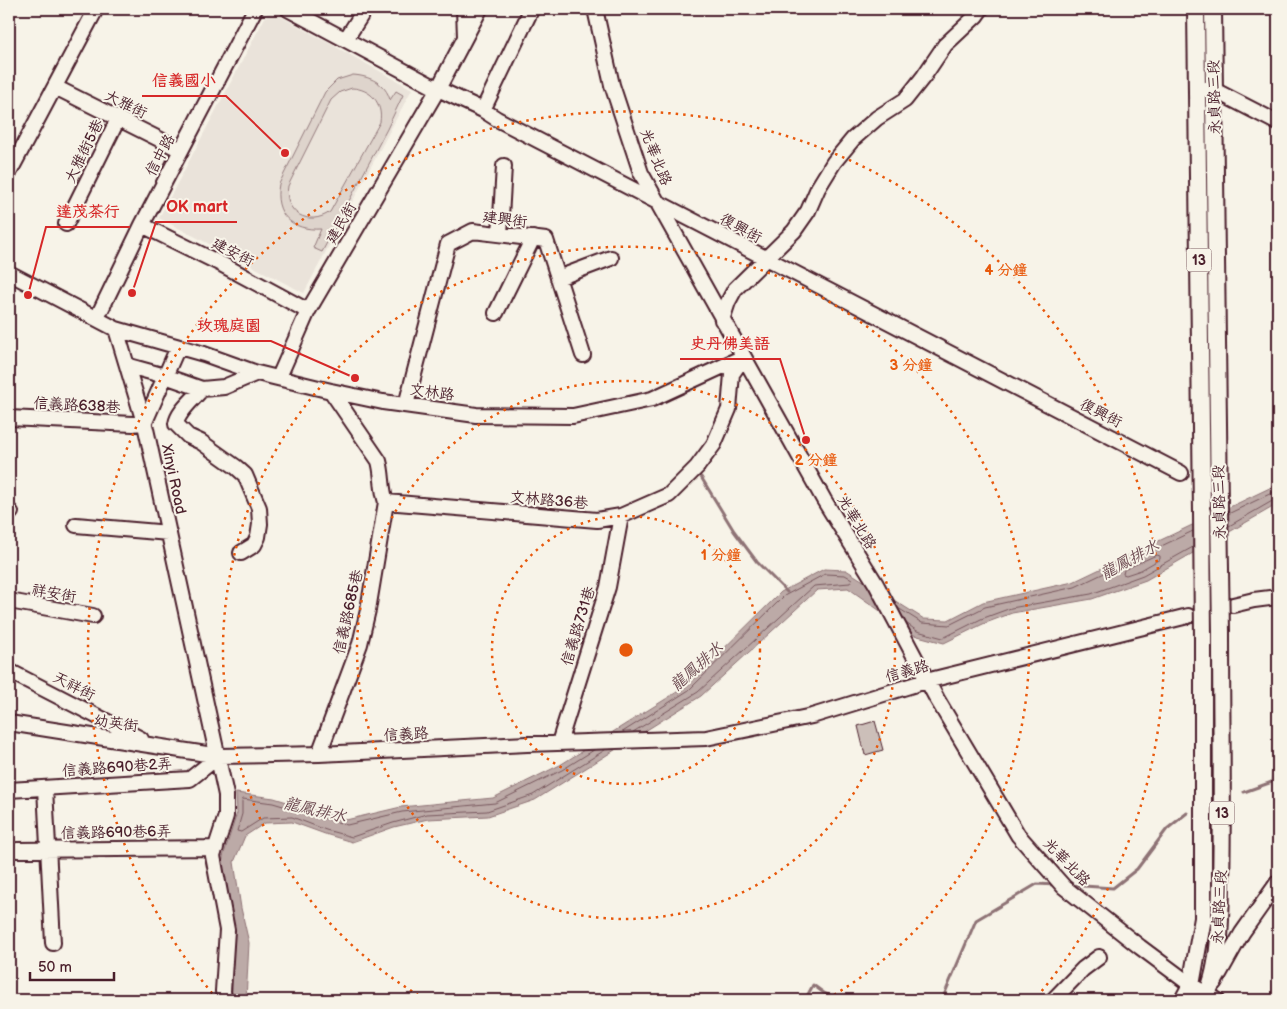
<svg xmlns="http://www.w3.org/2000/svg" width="1287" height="1009" font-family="'Balsamiq Sans','LXGW WenKai TC',sans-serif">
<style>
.built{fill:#eae3da}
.green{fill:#ded4cc;stroke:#947a7c;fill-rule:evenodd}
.water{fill:#bcaaa7;stroke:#8e7275}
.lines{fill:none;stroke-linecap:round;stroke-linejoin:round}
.shore{stroke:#78575d;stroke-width:1}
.stream{stroke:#8e7275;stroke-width:3}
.building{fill:#ccbfb9;stroke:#4a1f2b}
.minor-casing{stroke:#4a1f2b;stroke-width:18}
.major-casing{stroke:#4a1f2b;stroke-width:20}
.minor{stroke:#f7f3e8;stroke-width:14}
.major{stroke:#f7f3e8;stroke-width:16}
.major-bridge-casing{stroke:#4a1f2b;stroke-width:20;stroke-linecap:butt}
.major-bridge{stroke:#f7f3e8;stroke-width:16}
.ring{fill:none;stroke:#e8590c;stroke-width:2.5;stroke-dasharray:2.5 5}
.labels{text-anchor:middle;stroke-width:4;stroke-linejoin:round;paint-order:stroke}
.shield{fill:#f7f3e8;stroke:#7e5f64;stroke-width:1}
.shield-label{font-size:14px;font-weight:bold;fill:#4a1f2b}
.street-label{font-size:15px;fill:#4a1f2b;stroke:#f7f3e8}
.water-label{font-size:16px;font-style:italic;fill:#6c4950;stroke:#f7f3e8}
.centre{fill:#e8590c;stroke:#f7f3e8;stroke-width:2.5}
.ring-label{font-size:15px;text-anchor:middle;font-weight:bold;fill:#e8590c;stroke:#f7f3e8;stroke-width:4;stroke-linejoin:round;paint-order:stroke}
.leader{fill:none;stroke:#d62828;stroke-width:2}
.callout-dot{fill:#d62828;stroke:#f7f3e8;stroke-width:2}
.callout-label{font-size:16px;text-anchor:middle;font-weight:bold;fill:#d62828;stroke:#f7f3e8;stroke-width:4;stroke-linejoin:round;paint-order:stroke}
</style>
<rect width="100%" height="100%" fill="#f7f3e8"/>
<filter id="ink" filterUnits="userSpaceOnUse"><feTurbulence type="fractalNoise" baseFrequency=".02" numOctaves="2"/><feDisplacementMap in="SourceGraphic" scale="10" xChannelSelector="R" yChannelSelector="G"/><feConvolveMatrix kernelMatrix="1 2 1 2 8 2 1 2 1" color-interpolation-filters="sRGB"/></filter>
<g filter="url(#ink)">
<path class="built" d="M269,10L412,89L304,293L159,218Z"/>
<path class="green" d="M353,75C369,76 386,83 390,100L396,91L403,95L387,129L322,252L313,248L321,229C292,231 273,214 279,184L325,92L337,80ZM352,88C371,89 383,103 380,122L330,212C309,227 283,213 288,186L331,100L340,92Z"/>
<path class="water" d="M1278,484V504L1146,580L1092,599L1012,613L983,624L944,643L914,635L848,588L817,590L701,696L535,800L488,816L428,819L394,827L352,842L325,834L292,822L265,823L245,836L234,862L241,908L249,943L246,1000H232V971L234,946L222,876L223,857L237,813L236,793L274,798L346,820L401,807L493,798L560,765L685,687L781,592L824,569L846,570L924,619L948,620L983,602L1073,582Z"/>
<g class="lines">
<path class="shore" d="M1228,514L1278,490
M1229,526L1274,500H1278
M1157,555L1160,556V559L1141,570L1126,575L1123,574L1124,570Z
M898,608L922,623L949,625L985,607L1075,587L1193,531
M906,623L917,631L943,638L981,619L1011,608L1091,594L1143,575L1193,547
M621,733L689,690L784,596L825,574L845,575L852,579L850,583L814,586L698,692L633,732
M594,750L562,770L495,803L402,812L347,825L273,803L243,799L242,801V814L237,831L241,832L263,818L292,817L326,830L352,837L393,823L427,814L487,811L533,795L605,750"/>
<path class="stream" d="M701,477L734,531L757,562L787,592
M1244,792L1272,782L1275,760L1278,755
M1069,885L1113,888L1137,869L1167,829L1187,813
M805,1000L813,985L824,993L840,1000
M942,1000L976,920L1037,884L1056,885"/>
</g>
<path class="building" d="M875,721L883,750L865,755L858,726Z"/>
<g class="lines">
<g class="minor-casing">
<path id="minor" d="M288,9L438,89L483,110L497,119L1181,473
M464,9L465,37
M595,9L612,85L641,173L824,500L876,584L937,699L1018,835L1064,887L1140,947L1191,985L1217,1000
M346,39L365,9
M55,87L181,150
M1205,89L1214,90L1278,123
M483,110L531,10
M9,173L96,9
M66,224L118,119
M142,225L223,265L308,311
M500,234L504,166
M9,273L116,329L204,354L257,373L331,391L383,402L476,415L573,416L652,399L743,357
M558,278L611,258
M496,313L533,238
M97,318L142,225L255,9
M722,320L728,302L735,289L794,231L808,211L818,188L834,162L853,139L877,118L905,100L924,76L945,45L976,16L981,9
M116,329L146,429L226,795V816L213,856L227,930L223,991L224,1000
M129,366L165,376L202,389L224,387L257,373
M279,377L308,311L438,89L480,9
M202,389C194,399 178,411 176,424L188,436L201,442L236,467L245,475L259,508L260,524L258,537L254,545L241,553
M331,391L379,461C383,475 381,488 386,502L597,520L621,516L669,495L697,467L714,444L729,409L732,374L743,358
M406,405L448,244L473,231L546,240L583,355
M9,418L133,424L145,422L178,347
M9,511L11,512
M76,525L169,533
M9,601L93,616
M1233,605L1254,600L1278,597
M9,671L141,739
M9,723L219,756L319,754L527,744L706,738L812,716L926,681L1188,616
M559,743L608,587L621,516
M319,754L360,644L368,610L386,502
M45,788L53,943
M9,790L190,779L219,756
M17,850L216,848
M1214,983L1242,933L1278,882
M1053,1000L1083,969L1099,957"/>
</g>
<g class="major-casing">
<path id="major" d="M1196,9L1202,512
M1213,9L1219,506
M1183,1000L1191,985L1203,918V638
M1204,1000C1221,970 1220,918 1221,884C1223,800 1221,716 1221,632"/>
</g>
<use href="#minor" class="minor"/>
<use href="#major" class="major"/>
<g class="major-bridge-casing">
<path id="major-bridge" d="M1219,506L1221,632
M1202,512L1203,638"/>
</g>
<use href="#major-bridge" class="major-bridge"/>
</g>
</g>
<g class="ring">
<circle cx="626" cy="650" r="134"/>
<circle cx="626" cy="650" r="269"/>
<path d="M425 999A403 403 0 1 1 827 999"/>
<path d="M217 999A538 538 0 1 1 1035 999"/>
</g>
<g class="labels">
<g class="shield">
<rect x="1186.5" y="248.5" width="25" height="23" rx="4"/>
<rect x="1209.5" y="801.5" width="25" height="23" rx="4"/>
</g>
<g class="shield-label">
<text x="1199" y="265">13</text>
<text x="1222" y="818">13</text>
</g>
<g class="street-label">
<text transform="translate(1214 97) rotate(-91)" y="5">永貞路三段</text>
<text transform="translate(126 104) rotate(26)" y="5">大雅街</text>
<text transform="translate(84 151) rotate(-64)" y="5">大雅街5巷</text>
<text transform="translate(160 155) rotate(-62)" y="5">信中路</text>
<text transform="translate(656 157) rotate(68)" y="5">光華北路</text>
<text transform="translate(505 219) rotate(7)" y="5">建興街</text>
<text transform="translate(341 223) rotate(-60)" y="5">建民街</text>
<text transform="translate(741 228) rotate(28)" y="5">復興街</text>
<text transform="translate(233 252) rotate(27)" y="5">建安街</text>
<text transform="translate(432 392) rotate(8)" y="5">文林路</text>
<text transform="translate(77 405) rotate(3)" y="5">信義路638巷</text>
<text transform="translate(1101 413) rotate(27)" y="5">復興街</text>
<text transform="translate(174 479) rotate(78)" y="5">Xinyi Road</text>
<text transform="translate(549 500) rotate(5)" y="5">文林路36巷</text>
<text transform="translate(1219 502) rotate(-91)" y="5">永貞路三段</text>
<text transform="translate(857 522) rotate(59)" y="5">光華北路</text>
<text transform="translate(54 593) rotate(10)" y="5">祥安街</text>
<text transform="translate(348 612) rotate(-77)" y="5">信義路685巷</text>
<text transform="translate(578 626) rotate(-73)" y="5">信義路731巷</text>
<text transform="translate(907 671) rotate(-16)" y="5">信義路</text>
<text transform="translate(74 686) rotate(27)" y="5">天祥街</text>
<text transform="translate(116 723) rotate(8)" y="5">幼英街</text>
<text transform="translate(406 734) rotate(-3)" y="5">信義路</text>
<text transform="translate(117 767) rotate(-4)" y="5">信義路690巷2弄</text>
<text transform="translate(116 832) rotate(-1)" y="5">信義路690巷6弄</text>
<text transform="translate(1067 862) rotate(46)" y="5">光華北路</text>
<text transform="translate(1219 907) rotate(-87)" y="5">永貞路三段</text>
</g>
<g class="water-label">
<text transform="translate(1129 559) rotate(-29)" y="6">龍鳳排水</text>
<text transform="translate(696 666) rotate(-42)" y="6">龍鳳排水</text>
<text transform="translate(315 809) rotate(13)" y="6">龍鳳排水</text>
</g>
</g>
<circle cx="626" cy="650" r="8" class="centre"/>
<g class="ring-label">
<text x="1006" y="275">4 分鐘</text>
<text x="911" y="370">3 分鐘</text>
<text x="816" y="465">2 分鐘</text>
<text x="721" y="560">1 分鐘</text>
</g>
<path class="leader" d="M285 153L226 96H142M132 293L156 222H237M28 295L46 227H130M355 378L271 341H187M806 440L780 359H680"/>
<g class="callout-dot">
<circle cx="285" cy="153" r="5"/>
<circle cx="132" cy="293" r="5"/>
<circle cx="28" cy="295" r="5"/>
<circle cx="355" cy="378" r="5"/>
<circle cx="806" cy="440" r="5"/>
</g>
<g class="callout-label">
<text x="184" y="86">信義國小</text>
<text x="197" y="212">OK mart</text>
<text x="88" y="217">達茂茶行</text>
<text x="229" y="331">玫瑰庭園</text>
<text x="730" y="349">史丹佛美語</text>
</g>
<rect width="1287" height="1009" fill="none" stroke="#f7f3e8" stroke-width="30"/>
<rect x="15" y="15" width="1257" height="979" fill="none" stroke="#4a1f2b" stroke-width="2" filter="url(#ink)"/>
<path d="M30 972v8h84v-8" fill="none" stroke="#4a1f2b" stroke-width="2.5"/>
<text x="38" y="972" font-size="15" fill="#4a1f2b" stroke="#f7f3e8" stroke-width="4" paint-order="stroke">50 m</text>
</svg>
